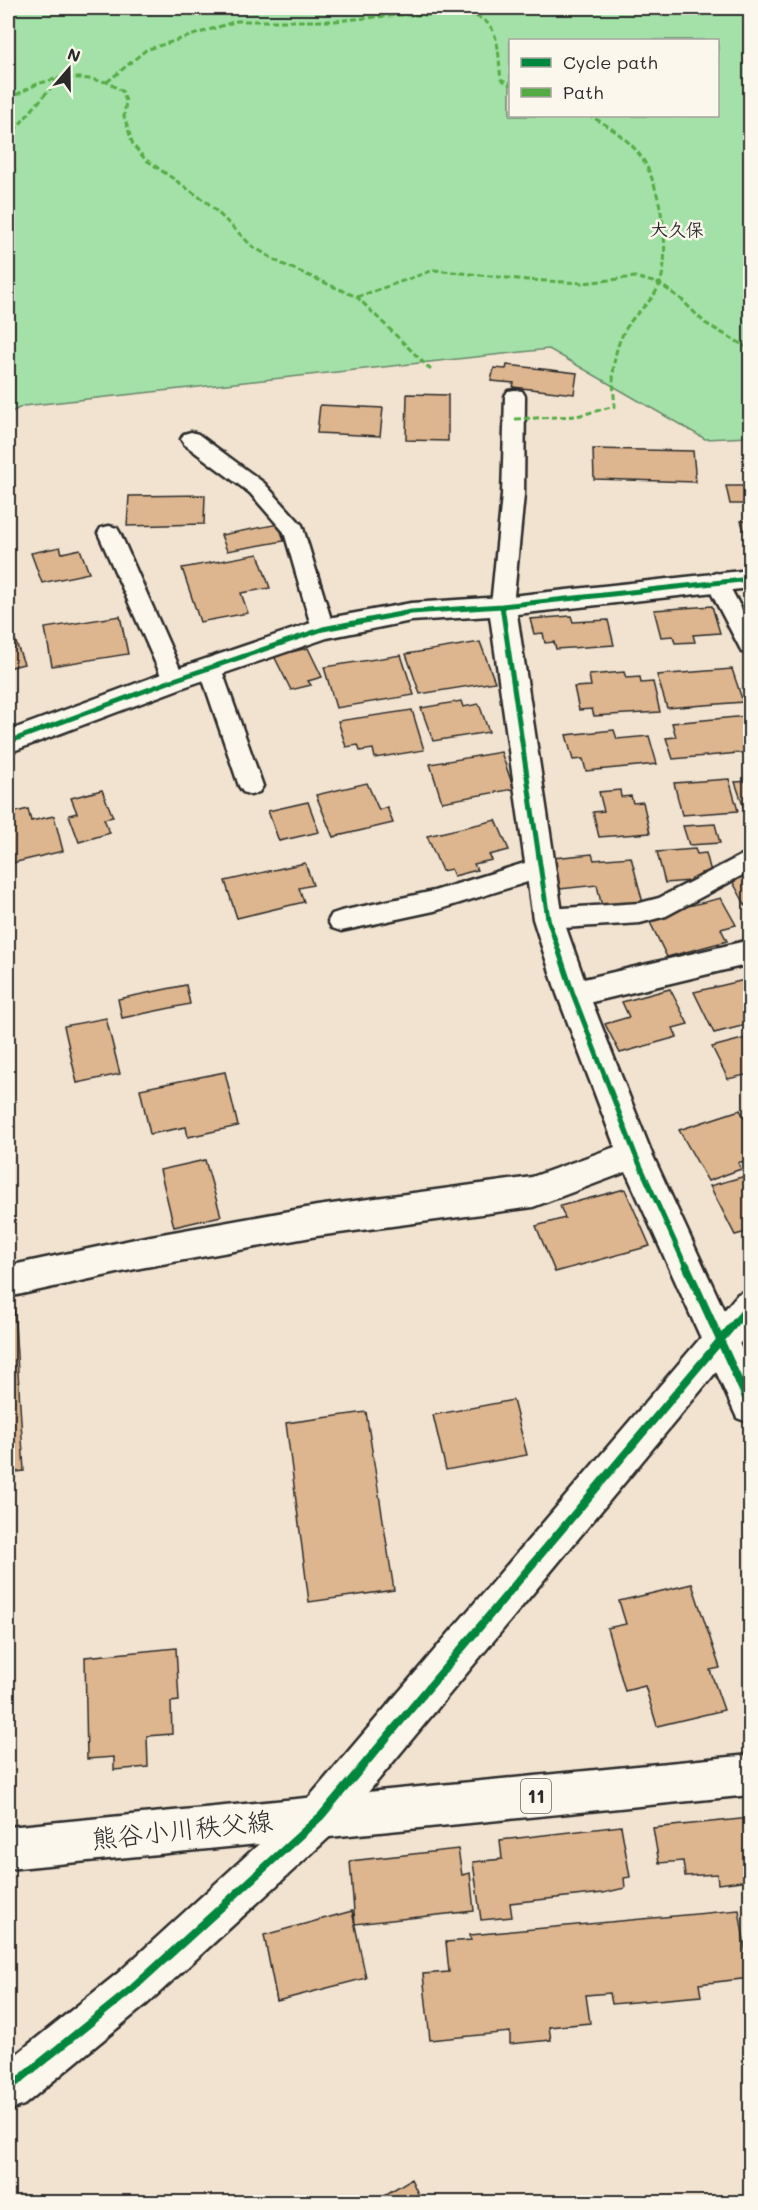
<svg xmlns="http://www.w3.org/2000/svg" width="758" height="2210" font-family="Mali,'Klee One',sans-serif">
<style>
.green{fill:#a3e1a8;stroke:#67866a;stroke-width:1.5;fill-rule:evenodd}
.building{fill:#ddb58e;stroke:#2b2b2b;stroke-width:1.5}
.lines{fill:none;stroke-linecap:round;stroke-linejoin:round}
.service-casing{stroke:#2b2b2b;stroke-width:5}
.minor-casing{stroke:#2b2b2b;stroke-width:5}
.tertiary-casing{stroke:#2b2b2b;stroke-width:5}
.primary-casing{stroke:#2b2b2b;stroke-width:5}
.service{fill:#fbf7ec;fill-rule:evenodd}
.minor{fill:#fbf7ec;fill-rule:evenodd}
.tertiary{fill:#fbf7ec;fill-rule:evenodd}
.primary{fill:#fbf7ec;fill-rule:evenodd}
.quiet{stroke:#54ab44;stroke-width:3;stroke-dasharray:6 3;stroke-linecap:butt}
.cycleway-far1-casing{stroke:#fbf7ec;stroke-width:9}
.cycleway-casing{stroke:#fbf7ec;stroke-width:11}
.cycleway-far1{stroke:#00873e;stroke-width:5}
.cycleway{stroke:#00873e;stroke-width:8}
.labels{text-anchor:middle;stroke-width:5;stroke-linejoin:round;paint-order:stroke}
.far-neighbourhood-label{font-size:18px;font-weight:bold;fill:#2b2b2b;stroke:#fbf7ec}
.shield{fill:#fbf7ec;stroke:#696865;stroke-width:1.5}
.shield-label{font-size:20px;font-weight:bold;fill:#2b2b2b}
.near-street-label{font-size:26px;fill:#2b2b2b;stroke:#fbf7ec}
</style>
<rect width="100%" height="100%" fill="#f2e3d0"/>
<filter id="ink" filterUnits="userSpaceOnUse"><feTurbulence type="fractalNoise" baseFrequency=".0167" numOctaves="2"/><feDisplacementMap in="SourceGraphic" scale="12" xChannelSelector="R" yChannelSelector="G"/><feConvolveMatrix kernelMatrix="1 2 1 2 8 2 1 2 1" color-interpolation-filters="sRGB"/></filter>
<g filter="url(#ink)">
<path class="green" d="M8,8H750V437L705,439L549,349L23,406L8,414ZM510,40H718V116H510Z"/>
<path class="building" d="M507,365L577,373L574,394L513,387L514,383L491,381L494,368L506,369Z
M407,394L448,395V441L406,440Z
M320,405L383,408L380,436L317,433Z
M593,449L693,451L696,482L594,479Z
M726,486H750V504H730Z
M205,495L204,524L127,526L129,496Z
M741,521H750V543L749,544Z
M279,524L284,541L227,551L221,535Z
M60,547L62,553L80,549L89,573L42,583L31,553Z
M258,554L270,588L241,593L248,613L200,622L182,568Z
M750,602V624L742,603Z
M712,606L720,633L693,635L695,642L675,643L673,636L661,637L654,610Z
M120,616L128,654L52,666L45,628Z
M571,616L573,622L608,620L614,645L556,649L554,642L545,643L543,633L534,634L530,619Z
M8,621L24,664L8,668Z
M480,642L495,682L420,694L406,654Z
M308,648L322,677L308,681L311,685L291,690L274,656Z
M401,655L414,695L336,708L324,667Z
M732,669L743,702L667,708L657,675Z
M624,672L626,678L640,677L641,683L653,682L660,712L594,716L592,709L579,710L574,687L591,686L589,675Z
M461,701L463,707L479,704L489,732L433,741L421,708Z
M412,710L424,750L375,758L373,749L360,751L358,745L346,747L338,721Z
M747,716L750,728V752L673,759L666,738L676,737L672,723Z
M614,730L617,739L649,736L657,764L586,771L583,759L573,760L566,735Z
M501,752L514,789L442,802L430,764Z
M729,779L738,811L682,815L674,783Z
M750,781V814H746L735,782Z
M367,783L379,810L387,807L393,823L333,837L316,795Z
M102,790L113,817L104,819L110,833L79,842L69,815L77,813L71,798Z
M620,790L621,797L631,796L633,803L643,802L650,833L599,837L593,812L604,811L599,792Z
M308,802L319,832L279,841L268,811Z
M28,809L31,821L54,816L63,851L8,864V814Z
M496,820L509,850L489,855L492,860L474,864L477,870L454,876L451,869L442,871L427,836Z
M715,824L720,843L689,845L683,826Z
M695,849L697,854L706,853L711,872L701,873L703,880L665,883L657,852Z
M592,854L594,860L631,857L643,903L602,907L597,885L560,889L553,858Z
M305,863L313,885L299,888L304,902L237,918L225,881Z
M750,872V905L746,906L730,877Z
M721,898L736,925L721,929L727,941L667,957L647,916Z
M749,979L750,1024L714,1033L694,992Z
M186,985L190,1004L122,1018L118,999Z
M670,989L688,1024L673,1028L677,1037L620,1053L605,1024L629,1017L622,1002Z
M106,1018L120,1074L77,1083L64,1026Z
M750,1037V1074L728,1079L712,1047Z
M225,1072L238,1126L188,1137L186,1127L150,1134L140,1089Z
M740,1110L746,1120L750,1119V1159L738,1163L741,1169L708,1181L679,1130Z
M205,1160L221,1216L174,1227L160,1170Z
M749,1175L750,1179V1231L735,1235L710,1186Z
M625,1189L650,1246L555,1272L536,1226L565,1218L560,1206Z
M14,1306L24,1471L8,1473V1307Z
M513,1400L527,1455L446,1470L433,1415Z
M366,1412L394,1590L309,1602L286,1423Z
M692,1584L720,1668L710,1670L724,1710L657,1726L645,1686L625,1691L607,1628L626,1624L619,1601Z
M176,1648L179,1701L171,1702L172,1734L147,1736L148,1767L114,1770V1757L87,1759L85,1657Z
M750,1818V1880L718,1884L717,1874L685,1876L683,1861L659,1863L653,1828Z
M621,1826L630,1877L624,1878L625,1888L603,1893L510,1903L512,1917L481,1920L473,1862L502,1859L500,1840Z
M458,1849L462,1875L470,1873L474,1911L355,1924L350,1861Z
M739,1910L750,1978L699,1984L701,1996L612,2004L610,1993L586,1995L590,2023L549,2027L551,2040L510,2044V2032L430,2040L423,1974L449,1972L446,1942L471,1940L470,1935Z
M352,1911L366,1978L277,2001L264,1935Z
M411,2179L422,2202H373Z"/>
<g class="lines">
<g class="service-casing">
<path id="service" d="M515,390L522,391L525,396L524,495L513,606L510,611L502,614L494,611L491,606L502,495L505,396L508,391Z
M191,432L198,434L264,483L302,525L334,629L331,635L323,637L315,635L312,629L284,532L250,493L184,444L181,439L184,434Z
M109,526L117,528L120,533L185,680L182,686L174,688L166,686L163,680L98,533L101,528Z
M716,573L724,576L750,625V654L742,652L705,581L708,576Z
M210,660L218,662L221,668L263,786L259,792L251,795L243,792L239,786L199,668L202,662Z
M750,851V871L666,916L640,923L548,929L539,926L535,919L539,912L548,909L640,903L659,898Z
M541,858L550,861L553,868L550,875L434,911L341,931L332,928L328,921L332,914L341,911L434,891Z"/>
</g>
<g class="minor-casing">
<path id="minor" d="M750,570V588L517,614L563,919L584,979L750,940V964L592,1002L652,1154L750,1367V1423L737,1418L626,1172L533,1207L317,1236L140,1268L8,1297V1266L140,1238L317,1206L532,1177L615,1147L557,994L533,919L490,616L411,621L327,638L184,687L8,753V731L164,673L323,619L411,603L502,597Z"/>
</g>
<g class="tertiary-casing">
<path id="tertiary" d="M750,1289V1331L336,1831L148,2003L24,2105L8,2111V2061L118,1973L306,1801L738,1294Z"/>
</g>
<g class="primary-casing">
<path id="primary" d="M750,1755V1795L8,1869V1827Z"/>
</g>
<use href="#service" class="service"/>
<use href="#minor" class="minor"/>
<use href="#tertiary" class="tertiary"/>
<use href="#primary" class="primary"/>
<path class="quiet" d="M458,12C467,15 478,15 485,21C501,33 498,61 501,79L510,85
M107,82L146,50L237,21H334L398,15H431L477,8
M8,99L37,84L59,78H82L107,82L122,91L126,101L124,116L133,145L145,159L208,203L252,246L280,263L357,297L431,370
M8,138L59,78
M357,297L434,270L527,280L584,283L635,277L660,284L681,299L705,323L750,349
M515,419L577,416L615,406C611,372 612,343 635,316C644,306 656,296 660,283C671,252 661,192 645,163C634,143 610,126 590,116"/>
<g class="cycleway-far1-casing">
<path id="cycleway-far1" d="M502,606L548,919L573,994L635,1154L686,1267
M8,742L174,680L323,629L411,612L502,606L750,579"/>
</g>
<g class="cycleway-casing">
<path id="cycleway" d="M686,1265L750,1406
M8,2089L133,1988L321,1816L750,1305"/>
</g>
<use href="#cycleway-far1" class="cycleway-far1"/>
<use href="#cycleway" class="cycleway"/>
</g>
</g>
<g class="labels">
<g class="far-neighbourhood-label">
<text x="677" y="236">大久保</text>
</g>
<rect class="shield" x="521" y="1779" width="30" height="34" rx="4.5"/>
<g class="shield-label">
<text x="536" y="1803">11</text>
</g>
<g class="near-street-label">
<text transform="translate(182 1830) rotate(-6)" y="9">熊谷小川秩父線</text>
</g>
</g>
<rect width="758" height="2210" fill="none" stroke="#fbf7ec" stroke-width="30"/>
<rect x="15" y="15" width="728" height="2180" fill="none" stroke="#2b2b2b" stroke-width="2" filter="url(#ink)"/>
<rect x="509" y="39" width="210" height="78" fill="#fbf7ec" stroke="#a8a59f" stroke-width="1.5"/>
<rect x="521" y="58" width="30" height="9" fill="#00873e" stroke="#a8a59f" stroke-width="1.5"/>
<text x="563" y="69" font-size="18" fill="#2b2b2b">Cycle path</text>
<rect x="521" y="88" width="30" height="9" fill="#54ab44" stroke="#a8a59f" stroke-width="1.5"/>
<text x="563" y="99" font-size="18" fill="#2b2b2b">Path</text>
<g transform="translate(69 69) rotate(20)" stroke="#fbf7ec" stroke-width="4.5" paint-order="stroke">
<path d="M0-4.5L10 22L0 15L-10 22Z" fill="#2b2b2b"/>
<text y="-9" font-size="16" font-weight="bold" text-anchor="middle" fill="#2b2b2b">N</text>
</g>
</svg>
